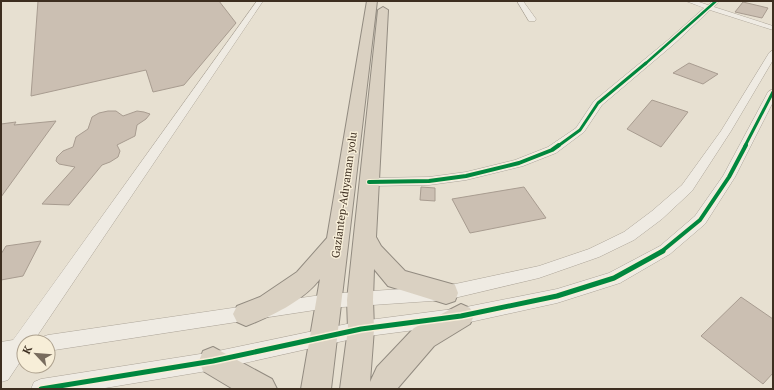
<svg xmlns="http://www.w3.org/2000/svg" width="774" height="390" font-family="'PT Serif',serif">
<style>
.building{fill:#cbbfb2;stroke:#a89c90}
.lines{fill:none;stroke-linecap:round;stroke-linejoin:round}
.minor-casing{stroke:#ada599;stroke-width:1}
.highway-casing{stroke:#928b80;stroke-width:2}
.minor{fill:#efebe3;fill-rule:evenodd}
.highway{fill:#dad1c2;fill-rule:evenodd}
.cycleway-far3-casing{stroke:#f7eed8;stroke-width:4}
.cycleway-far2-casing{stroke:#f7eed8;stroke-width:5}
.cycleway-far1-casing{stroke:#f7eed8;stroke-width:6}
.cycleway-casing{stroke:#f7eed8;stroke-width:8}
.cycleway-far3{stroke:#00873e;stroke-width:2.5}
.cycleway-far2{stroke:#00873e;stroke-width:3}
.cycleway-far1{stroke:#00873e;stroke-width:4}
.cycleway{stroke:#00873e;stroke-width:5}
.labels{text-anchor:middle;stroke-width:3;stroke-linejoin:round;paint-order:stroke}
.street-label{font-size:11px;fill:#3d2e20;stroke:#f7eed8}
</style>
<rect width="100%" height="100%" fill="#e7e0d1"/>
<path class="building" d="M38,1H219L236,23L184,85L153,92L146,70L31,96Z
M743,2L768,8L762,18L735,12Z
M689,63L718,74L703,84L673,73Z
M652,100L688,112L661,147L627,129Z
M108,111H116L123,116L137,111L144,112L150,114L146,119L137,125L135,136L117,145L120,151L118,157L110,162L102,165L69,205L42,204L75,167L59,164L56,161L57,157L63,151L73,147L76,137L88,129L92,117L99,113Z
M56,121L1,197V124L16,122L14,125Z
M421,187L435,188V201L420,200Z
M524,187L546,218L470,233L452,199Z
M41,241L23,276L1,280V254L6,246Z
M741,297L773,319V373L763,384L701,336Z"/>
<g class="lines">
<g class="minor-casing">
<path id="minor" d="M257,1H263L33,342H24V356L8,380L1,382V342L13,340Z
M517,1H523L536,19L535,21H529Z
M686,1H696L708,5L712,1H719L714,7L773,26V30L710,10L674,44L602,105L584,132L556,153L523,166L466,180L429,185L369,186L365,185L363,182L365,179L369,178L429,177L466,172L515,160L548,147L576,128L594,101L668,40L704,8Z
M773,50V60L731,131L692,191L662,219L634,240L599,257L539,278L446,300L328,308L48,351V342H40L42,337L48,335L328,294L446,286L539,266L589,249L624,232L652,211L682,185L721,131L769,53Z
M773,89V102L735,177L705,224L670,254L620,283L557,303L461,324L361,337L213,370L99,389H31L34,382L41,379L213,352L361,321L461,308L557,289L609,273L660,246L695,216L723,176L768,92Z"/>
</g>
<g class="highway-casing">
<path id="highway" d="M367,1H377L331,389H301L320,279C302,302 272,316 246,326L237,322L233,314L237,306L260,297L297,272L327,238Z
M383,7L388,10L376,237L381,246L405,271L455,285L458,293L455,301L446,304L388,286L374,269L373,300L374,329L370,382L377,367L414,328L461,304L470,308L474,316L470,324L434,346L397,389H340L348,329L347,300L378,10Z
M213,347L272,379L277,389H233L203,371L199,361L203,351Z"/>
</g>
<use href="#minor" class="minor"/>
<use href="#highway" class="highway"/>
<g class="cycleway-far3-casing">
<path id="cycleway-far3" d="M645,64L716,1"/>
</g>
<g class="cycleway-far2-casing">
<path id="cycleway-far2" d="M558,146L580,130L598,103L646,63
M745,146L773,92"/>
</g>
<g class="cycleway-far1-casing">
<path id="cycleway-far1" d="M369,182L429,181L466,176L519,163L552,150L559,145
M661,252L700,220L729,177L746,145"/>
</g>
<g class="cycleway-casing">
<path id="cycleway" d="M41,389L213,361L361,329L461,316L557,296L614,278L663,251"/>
</g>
<use href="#cycleway-far3" class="cycleway-far3"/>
<use href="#cycleway-far2" class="cycleway-far2"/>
<use href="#cycleway-far1" class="cycleway-far1"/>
<use href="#cycleway" class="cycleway"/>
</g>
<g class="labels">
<g class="street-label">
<text transform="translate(344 195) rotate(-82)" y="4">Gaziantep-Adıyaman yolu</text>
</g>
</g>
<rect width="774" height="390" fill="none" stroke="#3d2e20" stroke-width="4"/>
<g transform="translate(36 354) rotate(296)"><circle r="19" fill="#f7eed8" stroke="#ada18e"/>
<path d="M0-3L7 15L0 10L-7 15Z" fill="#786c5e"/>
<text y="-6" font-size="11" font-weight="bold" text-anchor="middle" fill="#3d2e20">K</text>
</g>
</svg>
